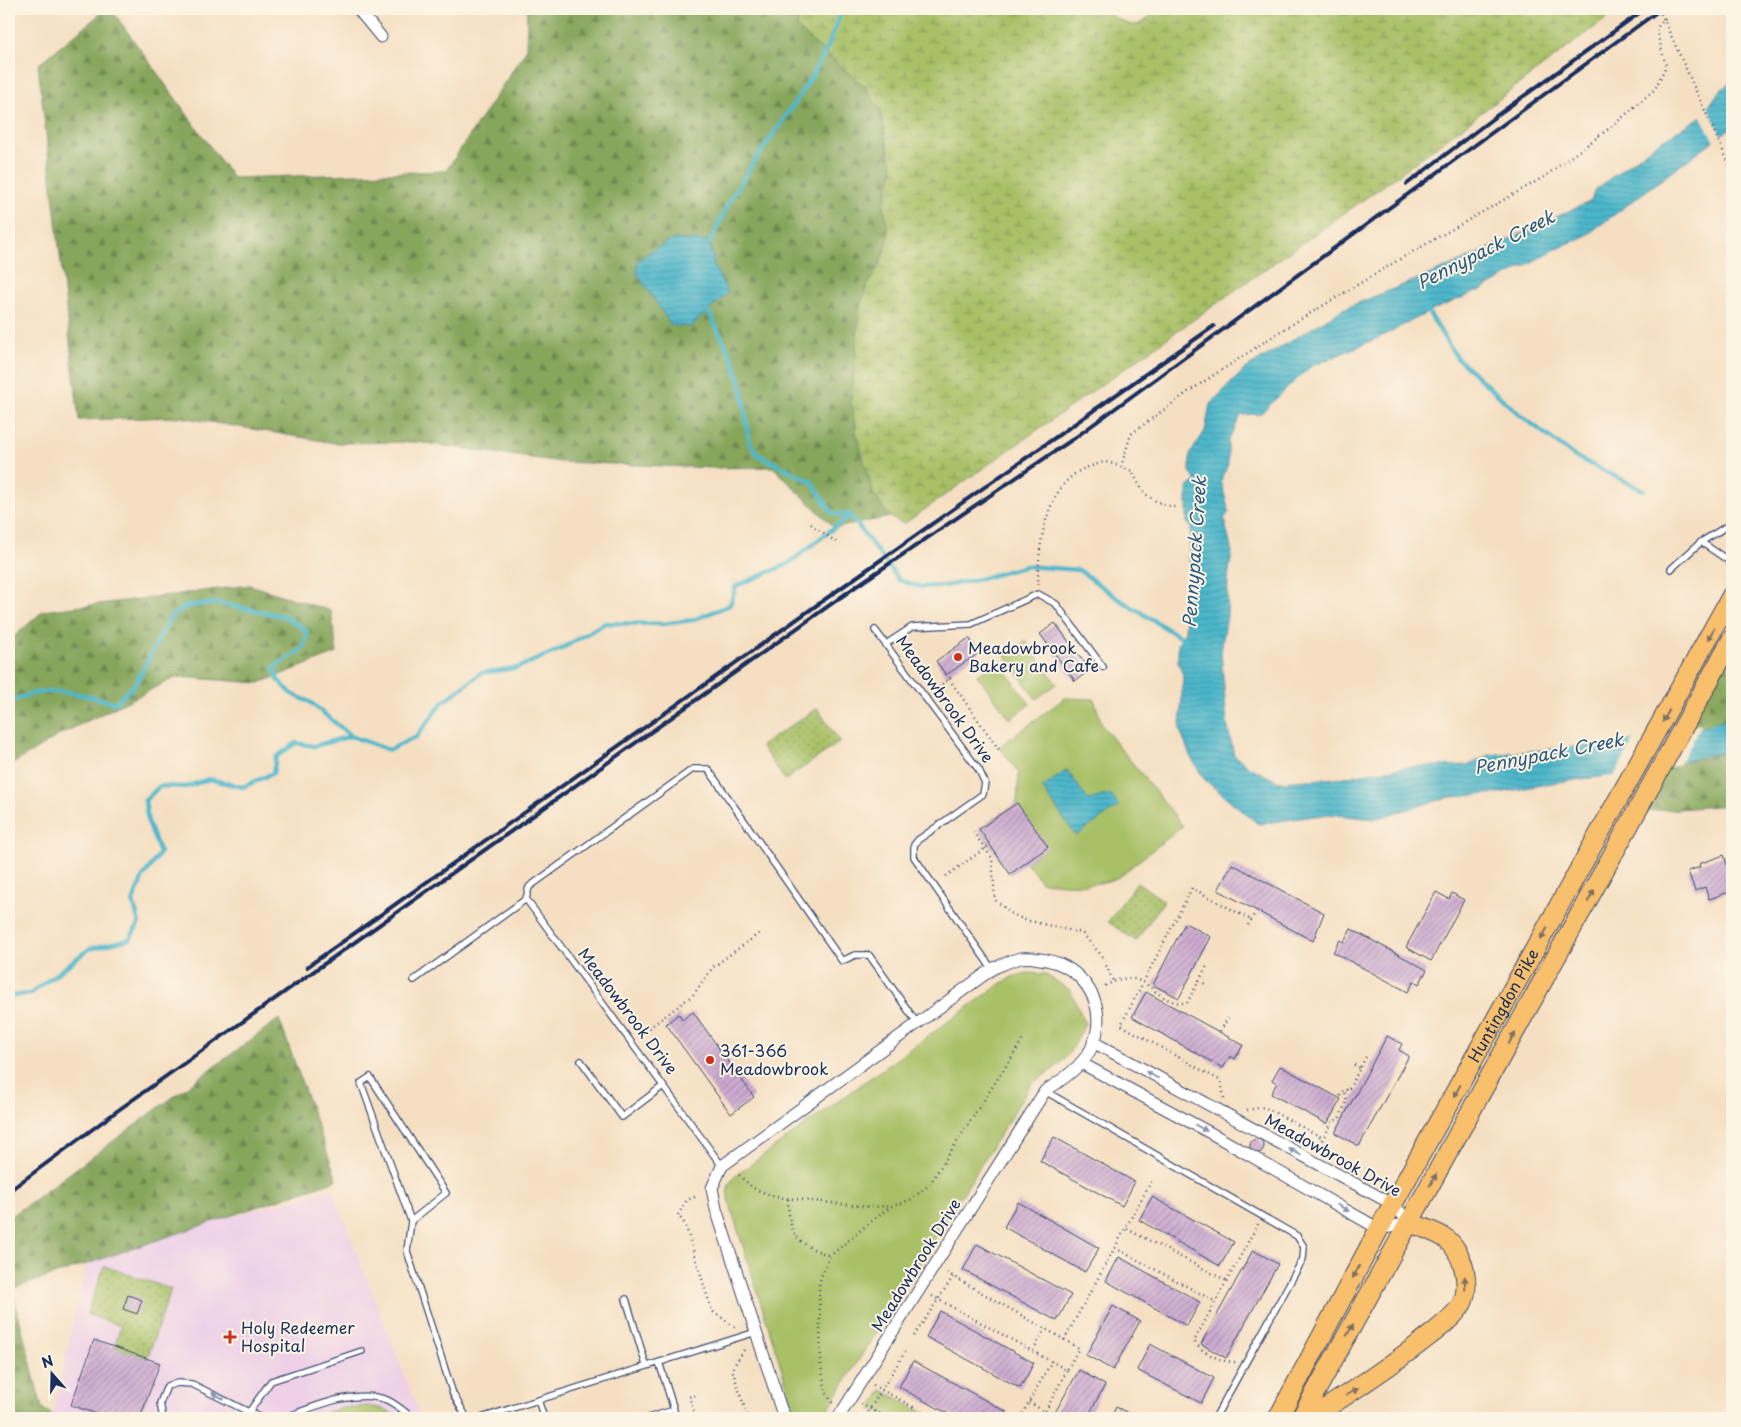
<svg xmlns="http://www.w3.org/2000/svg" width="1741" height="1427" font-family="'Playpen Sans',sans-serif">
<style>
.built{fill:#eed0e7}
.grass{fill:#a8c066;stroke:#627862}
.forest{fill:url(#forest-firs);stroke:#506a5c}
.wetland{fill:url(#wetland-marsh);stroke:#627862}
.park{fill:url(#park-dots);stroke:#627862}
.water{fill:url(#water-rules);stroke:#347494}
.pier{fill:#f5dfc2}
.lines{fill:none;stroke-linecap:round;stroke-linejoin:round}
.stream{stroke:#4eb8cb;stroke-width:4.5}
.building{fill:url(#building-hatch)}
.lane-casing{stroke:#3c496d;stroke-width:8}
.street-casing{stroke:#3c496d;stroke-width:13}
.primary-casing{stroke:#3c496d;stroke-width:21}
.path{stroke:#3c496d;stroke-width:2.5;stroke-dasharray:1 4;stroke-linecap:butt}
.lane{stroke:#fff;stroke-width:5.5}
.street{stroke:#fff;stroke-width:11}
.primary{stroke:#f8bf6c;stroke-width:19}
.rail{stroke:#1b2f5e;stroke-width:4}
.oneway{fill:#7e7064}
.oneway2{fill:#8d97ae}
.poi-dot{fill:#c8321e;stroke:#fcf5e5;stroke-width:2}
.labels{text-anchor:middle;stroke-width:4;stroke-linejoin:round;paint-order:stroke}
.poi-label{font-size:16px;fill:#1b2f5e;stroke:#fcf5e5;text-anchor:start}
.street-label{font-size:16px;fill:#1b2f5e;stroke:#fcf5e5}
.water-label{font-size:18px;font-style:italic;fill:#2a587f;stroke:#fcf5e5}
</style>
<defs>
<pattern id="forest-firs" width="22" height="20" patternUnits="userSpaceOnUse" patternTransform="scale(1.25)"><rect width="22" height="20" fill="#86a65b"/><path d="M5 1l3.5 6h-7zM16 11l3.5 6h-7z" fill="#6d884e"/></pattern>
<pattern id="wetland-marsh" width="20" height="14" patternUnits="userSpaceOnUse" patternTransform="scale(1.25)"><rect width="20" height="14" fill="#a8c066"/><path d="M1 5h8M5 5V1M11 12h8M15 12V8" fill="none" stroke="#889c57"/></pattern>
<pattern id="park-dots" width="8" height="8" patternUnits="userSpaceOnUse" patternTransform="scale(1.25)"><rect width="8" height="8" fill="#a8c066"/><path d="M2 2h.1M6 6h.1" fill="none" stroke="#889c57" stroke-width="1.8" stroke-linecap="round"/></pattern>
<pattern id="water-rules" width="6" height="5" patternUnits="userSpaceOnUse" patternTransform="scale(1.25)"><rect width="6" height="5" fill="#4eb8cb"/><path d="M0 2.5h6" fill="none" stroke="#4096a8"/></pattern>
<pattern id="building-hatch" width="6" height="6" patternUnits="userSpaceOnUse" patternTransform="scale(1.25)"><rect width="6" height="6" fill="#ceacd1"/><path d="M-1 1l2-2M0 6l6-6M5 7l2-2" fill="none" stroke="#a68cad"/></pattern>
</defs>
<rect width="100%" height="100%" fill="#fcf5e5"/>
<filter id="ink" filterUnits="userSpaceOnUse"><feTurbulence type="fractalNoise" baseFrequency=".02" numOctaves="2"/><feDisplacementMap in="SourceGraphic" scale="10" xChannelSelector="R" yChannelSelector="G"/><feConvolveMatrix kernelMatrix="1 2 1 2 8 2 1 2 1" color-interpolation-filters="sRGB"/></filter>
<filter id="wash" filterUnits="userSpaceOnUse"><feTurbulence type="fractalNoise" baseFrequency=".0096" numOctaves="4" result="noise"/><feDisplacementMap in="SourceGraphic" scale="20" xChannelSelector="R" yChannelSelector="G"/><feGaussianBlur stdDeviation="1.12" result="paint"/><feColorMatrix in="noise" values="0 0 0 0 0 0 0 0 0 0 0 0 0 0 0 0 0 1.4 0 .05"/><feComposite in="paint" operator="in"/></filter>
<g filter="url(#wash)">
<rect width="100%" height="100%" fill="#f5dfc2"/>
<path class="built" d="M332,1189L421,1418H52L88,1256Z"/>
<path class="grass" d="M1026,641L1057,684L1036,699L1005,655Z
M997,660L1030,704L1010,719L977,675Z
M1065,698L1094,699L1102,725L1183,826L1117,878C1092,888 1067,884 1041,882L1026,862L1010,874L979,829L1017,803L1019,773L999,747Z
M1027,973L1045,974L1071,991L1085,1024C1069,1057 1064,1064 1032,1083L827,1411C812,1418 801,1421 793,1405L728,1199C726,1185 730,1181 740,1172L999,985L1012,977Z
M882,1390L933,1418H888L870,1409Z
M368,1406L384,1409L400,1418H309L342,1408Z"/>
<path class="forest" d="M106,9H111L233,178L446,171L526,50L527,9H803L799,14L797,28L866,88L880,110L893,170L884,206L889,236L881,261L866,288L851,398L856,433L874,495L890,517L835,528L773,467L713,468L561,462L416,442L335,443L180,417L79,420L38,65Z
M250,585L331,611L337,653L259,683L177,677L63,733L9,766V641L43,611Z
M1732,639V716L1709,725L1682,731Z
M1732,751V805L1637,812L1662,767Z
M279,1019L337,1180L12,1289L42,1408L58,1418H9V1218Z"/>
<path class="wetland" d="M803,9H1107C1111,16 1115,18 1122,21C1138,31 1146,20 1158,9H1619L1397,176L904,524L890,517L874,495L856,433L851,398L860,309L866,288L881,261L889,236L884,206L893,170L880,110L866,88L797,28L799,14Z"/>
<path class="park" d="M817,708L840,742L785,780L761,746Z
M1137,882L1164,901L1136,941L1108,922Z
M104,1266L171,1289L147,1359L114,1347L121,1326L87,1314Z"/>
<path class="water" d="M1732,80V127L1587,235L1554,250L1483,289L1435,309L1378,338L1310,367L1260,414L1241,415L1228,441V464L1221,481L1229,512L1224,519L1232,552L1228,578L1227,616L1221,651L1227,725L1234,755L1249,767L1279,782L1338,778L1406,767L1469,765L1489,755L1618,743L1709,725L1732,716V751L1703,756L1649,771L1557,782L1499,793L1450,797L1374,819L1329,814L1258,824L1204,779L1190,756L1180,730L1183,675L1178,662V644L1185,631L1187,583L1192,575L1189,558L1191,527L1187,523V488L1196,481L1190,472V454L1205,431L1210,404L1245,369L1343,309L1453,265L1591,201L1594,191L1631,162L1659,142L1702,116L1718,93Z
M674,239L710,242L714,266L728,293L690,327L671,325L637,273V262L649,252Z
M1067,770L1088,800L1110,794L1119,806L1076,836L1042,788Z"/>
<path class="pier" d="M1707,104L1722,137L1714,142L1700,114Z
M1702,724L1679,765L1650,773L1613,778L1636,737Z"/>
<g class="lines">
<path class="stream" d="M710,242C719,224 727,204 738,187C771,132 826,71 841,9
M1426,308L1457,358L1519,414L1574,456L1643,490
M708,311L732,358L742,388L749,441L758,455L812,482L832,513L850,515
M850,515L899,580L920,587L944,586L980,579L1026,566L1079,570L1120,600L1187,641
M9,703C42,683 80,693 115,703L136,683L170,617L187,606L216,603L284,616L307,631C305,658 291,652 274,668L278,680L292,694L310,702L351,736L389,750L416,737L443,702L481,673L517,668L559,650L605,623L662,624L693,620L730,605L736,586L788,564L850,515
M9,996L30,994L89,949L130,939L139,923L133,901L143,877L160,853L148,822L145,800L160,786L186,787L209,779L243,787L273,773L276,757L296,743L314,746L351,736"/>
</g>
<g id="blocks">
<path class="building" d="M1055,623L1090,670L1075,681L1040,634Z
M969,638L979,653L946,675L936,661Z
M1017,803L1048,847L1010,874L979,829Z
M1724,855L1727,865L1732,863V880L1730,881L1732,891L1709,899L1705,887L1695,891L1688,871L1700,867L1699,864Z
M1232,864L1324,913L1313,941L1218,890Z
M1436,892L1449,899L1452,893L1464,900L1431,961L1406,947Z
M1185,923L1211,937L1179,998L1153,985Z
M1351,929L1427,970L1419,984L1414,981L1408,992L1333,952L1340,940L1344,942Z
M1146,992L1243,1045L1235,1059L1230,1056L1223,1068L1132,1017Z
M693,1012L754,1097L731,1114L666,1024L679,1014L682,1020Z
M1387,1036L1402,1044L1399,1050L1409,1056L1359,1146L1335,1133Z
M1280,1066L1341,1099L1327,1124L1271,1094L1277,1083L1272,1080Z
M1054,1137L1135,1182L1122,1206L1040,1161Z
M1250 1146a7 7 0 1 1 14 0a7 7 0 1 1-14 0Z
M1152,1197L1234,1242L1220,1266L1139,1220Z
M1018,1202L1099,1248L1085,1272L1004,1227Z
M977,1244L1071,1295L1057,1321L963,1270Z
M1253,1250L1278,1264L1226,1358L1201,1344Z
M1119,1257L1200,1302L1187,1326L1106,1281Z
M128,1295L142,1300L137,1314L123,1309Z
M1113,1306L1140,1321L1113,1370L1086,1355Z
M940,1311L1034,1363L1020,1388L926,1337Z
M94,1340L160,1363L140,1418H109L71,1405Z
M1150,1344L1214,1378L1201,1403L1137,1370Z
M913,1361L1007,1412L1004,1418H956L899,1387Z
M1079,1370L1105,1385L1087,1418H1052Z
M1116,1407L1138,1418H1111Z"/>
</g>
</g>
<g filter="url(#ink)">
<use href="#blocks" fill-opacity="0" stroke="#3c496d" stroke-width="1"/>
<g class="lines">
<g class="lane-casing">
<path id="lane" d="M1701,542L1729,561L1732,570
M1671,569L1701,542L1732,523
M875,630L979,770L985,783L983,794L918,840L914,845V857L992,969
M886,644L912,627L971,624L1038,594L1056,604L1103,667
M526,899L722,1166
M414,980L526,899L529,887L693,769H708L842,961L855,955H869L917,1023
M581,1061L622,1117L663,1086
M1045,1091L1297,1236L1304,1247L1303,1259L1215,1418
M411,1221L446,1193L370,1077L361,1083L411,1221L407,1251L453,1394L467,1418
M626,1299L646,1365
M538,1400L544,1418
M249,1412L271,1381L362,1351
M163,1418L160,1403L167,1386L178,1383L192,1384L261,1418
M284,1418C313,1407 356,1388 387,1400C396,1404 405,1412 413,1418
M481,1418L756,1332
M648,1418L674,1410L659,1362"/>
</g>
<g class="street-casing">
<path id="street" d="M358,9L381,37
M1081,1063L1216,1136L1379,1229L1410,1223L1394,1205L1093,1042
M786,1418L781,1409L716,1209L712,1188L722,1166L992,969C1001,965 1011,960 1021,958C1027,957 1034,958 1040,959C1076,963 1103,994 1097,1031C1093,1059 1067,1077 1045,1091L838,1418"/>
</g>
<g class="primary-casing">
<g id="primary">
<path id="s1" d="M1278,1418L1379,1229L1732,595"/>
<path d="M1301,1418L1732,639"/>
<path d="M1311,1418C1348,1394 1385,1370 1420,1343C1434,1332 1450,1321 1460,1307C1473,1288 1463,1250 1445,1238C1434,1231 1422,1227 1410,1223"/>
</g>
</g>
<path class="path" d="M1659,9L1732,171
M1121,467L1131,434L1188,392L1281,331L1405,256L1544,177L1615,124L1655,89L1666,66L1656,29L1665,18
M811,524L836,542
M1038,585C1038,544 1046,479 1091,466C1096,465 1102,462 1106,462C1114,463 1124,469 1132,471C1145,497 1149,501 1178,508
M949,679L1000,751
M934,690L952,677
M973,832L992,858L995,900L1012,914L1025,920L1082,933L1102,956L1113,981
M946,876L990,845
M1248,925L1255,913
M1199,981L1205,984
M1105,986C1148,961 1150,1005 1187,1003L1208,964
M649,1028L693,995L713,967L761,932
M1220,1031L1228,1018
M1354,1065L1360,1068
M1340,1096L1344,1089L1348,1091L1367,1055
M1224,1098L1221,1081L1121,1025L1192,888L1251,920
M1247,1110L1264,1107L1323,1138
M1317,1149L1333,1121L1339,1119L1346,1102L1344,1089
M739,1175L753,1188L775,1197L870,1207L890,1206
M695,1197L687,1200L678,1215L685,1224L712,1311L736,1328
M788,1199C789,1236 796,1243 830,1256
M1127,1229L1227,1281
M1115,1248L1216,1302
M932,1296L1067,1370L1079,1348L947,1273
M914,1336L953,1277
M1064,1340L1152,1180
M744,1350L732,1369L748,1418
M1033,1351L1045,1329
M1235,1362C1221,1362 1202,1353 1194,1341L1258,1224
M873,1385L933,1418
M695,1395L689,1397L696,1418
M1029,1402L1045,1412L1067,1370
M832,1403L826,1392L821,1366L819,1284L822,1274L830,1256L874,1219L892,1206L910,1200L929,1185L1024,1038
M861,1404L888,1418
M868,1412L905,1352
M687,1418L695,1416
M1020,1418L1052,1361"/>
<use href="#lane" class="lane"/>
<use href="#street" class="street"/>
<use href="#primary" class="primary"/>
<path class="rail" d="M1407,184L1496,116L1645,9
M307,967L855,578L1214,326
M9,1191L117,1111L858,585L1076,437L1661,9"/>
</g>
<defs><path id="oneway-solid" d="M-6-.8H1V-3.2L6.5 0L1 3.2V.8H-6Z" transform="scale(1.25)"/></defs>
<g class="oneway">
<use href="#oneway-solid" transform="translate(1711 634) rotate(119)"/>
<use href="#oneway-solid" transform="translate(1666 716) rotate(119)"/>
<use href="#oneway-solid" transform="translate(1591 896) rotate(-61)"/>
<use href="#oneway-solid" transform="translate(1544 934) rotate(119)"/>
<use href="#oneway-solid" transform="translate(1512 1038) rotate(-61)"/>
<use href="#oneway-solid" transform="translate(1457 1091) rotate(119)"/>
<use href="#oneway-solid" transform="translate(1433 1180) rotate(-61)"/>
<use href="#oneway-solid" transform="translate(1356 1272) rotate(118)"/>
<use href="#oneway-solid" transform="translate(1465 1283) rotate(-92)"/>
<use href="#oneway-solid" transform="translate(1350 1330) rotate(-61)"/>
<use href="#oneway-solid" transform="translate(1352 1392) rotate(-30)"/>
</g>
<g class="oneway2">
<use href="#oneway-solid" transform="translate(1152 1075) rotate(-151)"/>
<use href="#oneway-solid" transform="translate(1201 1128) rotate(28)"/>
<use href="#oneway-solid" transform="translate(1295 1152) rotate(-152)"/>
<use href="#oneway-solid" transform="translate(1343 1208) rotate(30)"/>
<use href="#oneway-solid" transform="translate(218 1396) rotate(-153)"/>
</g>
</g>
<g class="poi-dot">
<circle cx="958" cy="657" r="5"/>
<circle cx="710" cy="1060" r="5"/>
<path d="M227.5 1329.5h5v5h5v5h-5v5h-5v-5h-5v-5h5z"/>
</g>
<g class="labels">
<g class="poi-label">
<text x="968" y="654">Meadowbrook<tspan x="968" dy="18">Bakery and Cafe</tspan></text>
<text x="720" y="1057">361-366<tspan x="720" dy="18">Meadowbrook</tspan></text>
<text x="241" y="1334">Holy Redeemer<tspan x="241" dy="18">Hospital</tspan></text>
</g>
<g class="street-label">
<text transform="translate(945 699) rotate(54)" y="6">Meadowbrook Drive</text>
<text dy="6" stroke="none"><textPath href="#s1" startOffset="470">Huntingdon Pike</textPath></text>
<text transform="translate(628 1011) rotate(53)" y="6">Meadowbrook Drive</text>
<text transform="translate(1333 1155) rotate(29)" y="6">Meadowbrook Drive</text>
<text transform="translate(916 1265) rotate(-58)" y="6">Meadowbrook Drive</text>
</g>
<g class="water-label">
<text transform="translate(1486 250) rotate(-27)" y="6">Pennypack Creek</text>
<text transform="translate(1195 552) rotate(-86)" y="6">Pennypack Creek</text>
<text transform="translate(1549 754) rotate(-11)" y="6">Pennypack Creek</text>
</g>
</g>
<rect width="1741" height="1427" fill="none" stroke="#fcf5e5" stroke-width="30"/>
<g transform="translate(52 1374) rotate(340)" stroke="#fcf5e5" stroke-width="4" paint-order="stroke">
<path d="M0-4L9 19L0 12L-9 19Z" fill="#1b2f5e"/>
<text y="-8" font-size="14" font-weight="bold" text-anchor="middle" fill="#1b2f5e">N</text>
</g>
</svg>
